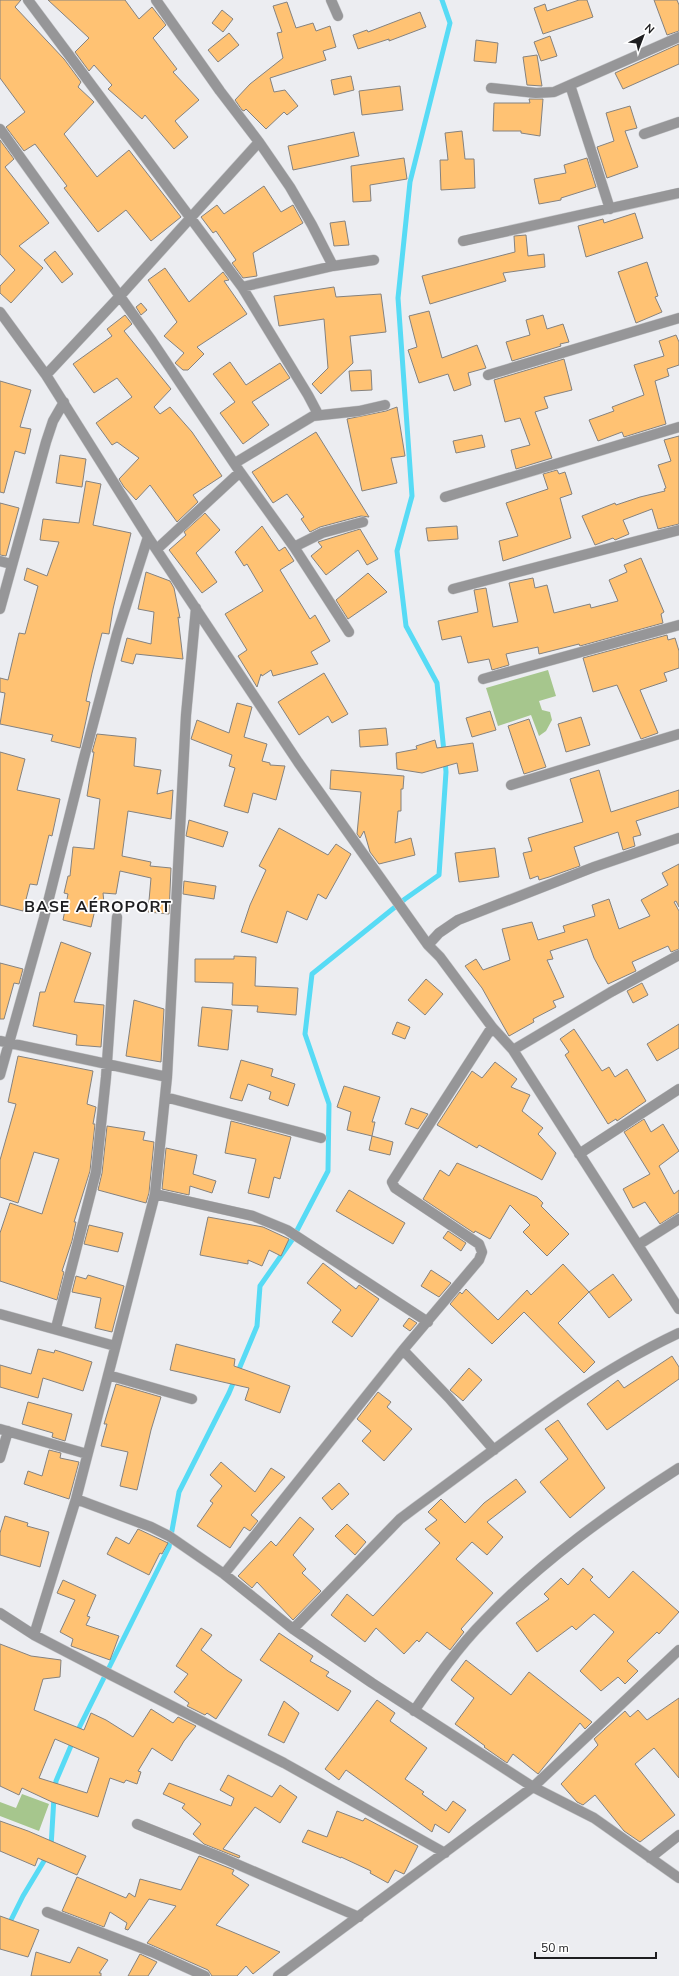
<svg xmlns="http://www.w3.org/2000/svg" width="679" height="1976" font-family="'Nunito Sans',sans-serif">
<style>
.green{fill:#a6c68d}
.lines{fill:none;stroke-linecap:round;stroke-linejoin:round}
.stream{stroke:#57dbf5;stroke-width:5}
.building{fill:#ffc273;stroke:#85827f;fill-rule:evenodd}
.minor-casing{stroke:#c7c8cb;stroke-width:11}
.minor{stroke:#969698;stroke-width:10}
.labels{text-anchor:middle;stroke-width:3.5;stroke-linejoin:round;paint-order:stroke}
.district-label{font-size:16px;font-weight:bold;letter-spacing:1px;fill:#1e1e20;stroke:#fff}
</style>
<rect width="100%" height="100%" fill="#ecedf1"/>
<path class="green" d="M548,670L556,696L539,701L542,710L550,712L552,720L546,731L539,736L531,715L498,726L486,688Z
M22,1794L49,1804L39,1831L0,1816V1802L16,1808Z"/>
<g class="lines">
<path class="stream" d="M442,0L450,23L410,182L398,298L412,496L397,551L406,626L437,683L444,752
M76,1734L169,1547L179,1492L229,1393L257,1326L260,1286L292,1240L328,1171L329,1104L305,1034L312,974L405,899L439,875L446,772L445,760
M55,1789L56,1781L73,1741
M51,1847L54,1797
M8,1926L23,1896L47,1856"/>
</g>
<path class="building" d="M0,0H21L15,7L64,59L81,82L78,87L94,102L64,134L97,177L129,150L181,217L151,241L126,210L98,232L64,188L67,186L35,144L24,151L6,127L25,112L0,78Z
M48,0H125L139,19L152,7L166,25L153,38L177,69L173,72L199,100L175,121L188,137L174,149L145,115L142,119L108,89L112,85L94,65L89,71L75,52L89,38Z
M579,0H587L593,17L543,34L534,8L545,4L547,11Z
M654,0H677L679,5V31L667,35Z
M287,2L296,28L313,23L316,31L330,26L336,47L323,51L326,60L270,78L274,92L285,90L298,106L287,115L284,112L266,129L246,109L244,111L242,110L235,100L250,84L283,58L277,33L282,32L273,6Z
M222,10L233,19L223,32L212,23Z
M420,12L426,27L389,41V39L358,49L353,35L367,30L368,32Z
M229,33L239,45L218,62L208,50Z
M550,36L557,56L541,61L534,42Z
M476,40L498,43L496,63L474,61Z
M679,44V64L623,89L615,73Z
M537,55L542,86L527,85L523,57Z
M351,76L354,90L334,95L331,80Z
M400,86L403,110L362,115L359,91Z
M529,99H543L540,136L521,133V131H493L494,103H530Z
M630,106L637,128L625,131L638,167L607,178L597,147L614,141L606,113Z
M462,131L465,159H474L475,188L441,190L440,160H448L445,133Z
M354,132L359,156L293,170L288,146Z
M0,140L14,159L5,167L49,223L19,246L43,268L11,303L0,293V286L15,270L0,254Z
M404,158L407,179L370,185L371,201L353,202L351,166Z
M587,158L596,187L561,198V200L539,204L534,179L566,173L564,165Z
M264,186L281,212L293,205L303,223L253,253L257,276L243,278L232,263L236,260L216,231L213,233L201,217L217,205L224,214Z
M635,213L643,238L586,257L578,226L603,219L604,223Z
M345,221L349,245L334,246L330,223Z
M526,235L528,256L544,254L545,267L503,273L506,281L430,304L422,276L515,252L514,236Z
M55,251L73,274L62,283L44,260Z
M647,262L658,296L655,297L662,312L636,323L618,272Z
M165,268L189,302L223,272L229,280L224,281L247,314L197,347L204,354L188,370H183L175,363L184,353L164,336L177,322L148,280Z
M334,287L336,297L381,294L386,332L350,336L353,363L321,394L312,384L328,368L324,319L279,326L274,296Z
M141,303L147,310L141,315L136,307Z
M429,311L442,358L477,345L486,368L468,373L471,385L454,391L448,374L419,383L408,350L417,347L409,316Z
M125,315L132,324L124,331L171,389L154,407L160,414L170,407L192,432L222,476L193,495L198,502L177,522L150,485L136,500L124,487L119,479L139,458L117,442L112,445L96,423L132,397L117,378L94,393L73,364L112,336L107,329Z
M543,315L547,329L563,324L569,342L560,344L561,346L512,361L506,342L530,335L526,320Z
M676,335L679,342V365L667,369L669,376L655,381L666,424L624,437L622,432L598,441L589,420L614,411L612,407L644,395L634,365L664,356L659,341Z
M564,359L572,390L544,397L548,408L535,412L552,458L516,469L511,450L530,445L520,418L505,422L494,380Z
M230,362L246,385L280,363L290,378L252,402L269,425L243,444L220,413L235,402L213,374Z
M371,370L372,390L351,391L349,371Z
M0,381L31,390L20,427L31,429L25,454L15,451L4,493L0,492Z
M397,407L405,456L391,458L397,483L362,491L347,419L386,411Z
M316,432L369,517L361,516L320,527L310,532L301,519L304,517L287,494L273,503L252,472Z
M482,435L485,447L456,453L453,441Z
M679,436V524L658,529L652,509L623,520L629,534L615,540L613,538L595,545L582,516L615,503L616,505L640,497L665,491L664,489L666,488L658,465L671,461L664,440Z
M60,455L86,459L82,487L56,483Z
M557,470L559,474L565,472L572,494L560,498L571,538L503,561L499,541L518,536L506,503L548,489L543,474Z
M86,481L101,484L93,525L131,533L113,609L109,634L102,633L92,673L86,701L90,702L80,748L51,741L53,735L0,724L5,693L0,692V678L8,680L19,633L25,634L38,586L24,580L27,568L47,576L59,542L40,540L43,519L79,523Z
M0,503L19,508L6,556L0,555Z
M205,513L220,530L196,553L217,582L202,593L169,550L186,535L184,532Z
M262,526L279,551L285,547L294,561L280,570L310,619L315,615L330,641L311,652L318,664L273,676L271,670L262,676L261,674L257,687L238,656L247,650L225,614L263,591L247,564L244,566L235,552Z
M457,526L458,539L428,541L426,528Z
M360,529L378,559L367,565L358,550L326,575L311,556L322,547L318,542Z
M641,558L664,612L661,614L663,623L580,646L579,644L539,654L538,647L506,654L509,665L492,670L489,659L468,663L461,636L442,640L438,621L478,612L474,590L486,588L493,627L518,622L509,583L533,578L535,588L547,585L554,613L590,604L591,608L618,601L609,580L627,572L624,565Z
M146,572L170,581L174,588L180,618L178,617L183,659L136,654L133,664L121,661L127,638L151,644L154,612L138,609Z
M368,573L387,592L348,619L336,600Z
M667,635L668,640L675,638L679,651V668L664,673L667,681L640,690L658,733L641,739L617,685L593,692L583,658Z
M324,673L348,714L332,723L328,716L299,735L278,702Z
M237,703L252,707L244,737L267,744L262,761L270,763V765L285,766L276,800L253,793L248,813L224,806L235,768L229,766L232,755L191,739L197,720L229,733Z
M490,711L496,730L472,737L466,718Z
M581,717L590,745L566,752L558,724Z
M529,719L546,767L524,774L508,726Z
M386,728L388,745L360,747L359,730Z
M97,734L136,738L134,766L161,770L157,794L173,790L171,819L128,811L122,856L151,862L150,866L171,868L169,914L148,912L151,878L120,871L116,894L103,893L104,903L97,901L91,927L63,920L68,894L64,893L68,876H70L73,847L94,849L100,799L87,796L94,752H92Z
M435,740L437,748L473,743L478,771L459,774L457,763L422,773L397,769L396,753L417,749L416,746Z
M0,752L25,759L17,790L60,799L52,836L49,835L37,885L30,884L23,911L0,905Z
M331,770L404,776L403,789H401V811H398L395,843L411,838L415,855L379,864L370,852L364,831L360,838L357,834L361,792L330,789Z
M599,770L611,812L679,790V807L636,821L641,835L633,837L635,846L623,850L618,832L574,847L580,866L549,877L539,880L538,876L530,879L523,853L532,851L528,838L583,822L570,779Z
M189,820L228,832L223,847L186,836Z
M279,828L328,855L336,844L351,854L326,899L318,894L307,920L287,911L277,943L241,932L250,905L266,870L259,866Z
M495,848L499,877L459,882L455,853Z
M679,864V907L676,901L674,902L679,911V949L671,952L668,946L632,962L636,971L608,984L594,958L587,939L550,951L553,959L547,960L564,997L553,1001L556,1007L533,1019L534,1022L509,1036L482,988L465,966L476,959L483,970L510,960L502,929L532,922L538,940L565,932L563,926L595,916L592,905L609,899L619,929L650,916L641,900L668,885L662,873Z
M184,881L216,886L214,899L183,894Z
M61,942L91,953L74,1002L104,1005L101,1047L76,1045L77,1035L33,1026L40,992H45Z
M234,956L256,957L255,986L298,988L296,1015L257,1012L258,1006L232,1005L233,983L195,982V959H234Z
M0,963L23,969L19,984L14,983L4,1019H0Z
M426,979L443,994L425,1015L408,1000Z
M642,983L648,995L633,1003L627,991Z
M134,1000L164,1009L161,1062L126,1056Z
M202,1007L232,1010L228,1050L198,1046Z
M397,1022L410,1027L405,1039L392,1034Z
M679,1024V1048L657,1061L647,1044Z
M574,1029L602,1071L609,1067L615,1077L627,1069L646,1101L617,1121L616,1119L608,1124L565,1055L569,1052L560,1039Z
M18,1056L93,1071L87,1104L96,1107L93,1124H95L90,1171L74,1222H76L72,1241L62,1271L64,1272L57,1300L0,1281V1233L10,1203L42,1214L59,1159L34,1152L18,1203L0,1197V1160L16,1104L8,1102Z
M241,1060L273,1069L271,1076L295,1084L288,1106L269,1099L271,1092L248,1084L242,1101L230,1098Z
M495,1062L517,1079L511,1087L530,1095L522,1111L543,1128L538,1134L556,1153L542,1180L479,1145L477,1148L437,1125L472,1071L482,1078Z
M344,1086L380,1097L372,1122H375L372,1136L347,1130L351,1112L337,1107Z
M411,1108L428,1114L418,1129L405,1124Z
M644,1119L651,1132L663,1124L679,1151L659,1166L674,1194L679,1190V1212L660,1224L645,1202L633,1208L623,1189L650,1174L624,1132Z
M231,1121L291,1137L280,1179L274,1177L269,1198L248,1193L256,1159L225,1153Z
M107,1126L145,1132L143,1140L154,1142L149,1193L146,1203L98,1190L102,1173Z
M372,1136L393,1142L390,1155L369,1150Z
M166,1148L197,1155L193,1174L216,1181L212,1193L190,1186L189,1195L162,1189Z
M457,1163L537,1197L543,1203L541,1206L569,1234L547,1256L523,1232L530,1225L510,1205L490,1239L475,1231L474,1233L423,1199L440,1170L449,1176Z
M349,1190L405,1223L393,1244L336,1211Z
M208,1217L263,1227L289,1239L281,1256L269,1250L262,1266L248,1260V1264L200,1255Z
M89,1225L123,1233L118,1252L84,1244Z
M448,1231L466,1243L461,1251L443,1238Z
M323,1263L356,1289L359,1285L379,1299L352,1337L332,1322L341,1310L307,1283Z
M563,1264L589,1292L558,1323L595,1362L584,1373L524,1312L492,1344L450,1304L460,1292L462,1294L466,1289L498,1320L527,1290L531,1295Z
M431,1270L451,1283L439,1297L421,1286Z
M613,1274L632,1300L609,1318L589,1292Z
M88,1275L124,1286L112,1332L95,1328L101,1298L72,1292L76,1276L86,1279Z
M409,1318L417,1323L410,1331L403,1326Z
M176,1344L235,1359L234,1366L290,1386L280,1413L245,1400L249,1388L170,1370Z
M38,1349L54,1353L55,1350L92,1362L83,1391L43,1378L38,1398L0,1387V1365L31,1374Z
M672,1356L679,1367V1379L607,1430L587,1404L618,1380L624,1388Z
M469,1368L482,1380L463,1401L450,1390Z
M116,1384L161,1397L151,1430L137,1490L120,1486L128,1452L101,1446L107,1424H104Z
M378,1392L391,1402L387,1407L412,1429L384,1461L362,1441L371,1431L357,1419Z
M28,1402L72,1414L65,1441L52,1437L53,1433L22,1424Z
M558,1420L605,1488L570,1518L540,1482L568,1459L545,1429Z
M49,1450L61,1453L60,1458L79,1462L69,1499L24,1484L28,1471L42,1476Z
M221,1462L255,1492L271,1468L285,1477L251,1515L258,1521L250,1531L244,1527L230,1548L197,1526L213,1503L210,1501L222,1486L210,1475Z
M516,1479L526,1492L487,1522L503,1537L487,1555L472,1542L456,1559L493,1593L461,1629L464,1632L450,1650L427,1632L419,1642L417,1640L404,1654L376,1628L365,1642L331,1615L347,1594L373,1616L440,1543L425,1529L437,1520L428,1512L441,1499L465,1523L484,1503Z
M339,1483L349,1494L332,1510L322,1498Z
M5,1516L28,1523L27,1526L49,1532L40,1567L0,1555V1533Z
M300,1517L314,1529L293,1555L306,1569L302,1573L321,1591L293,1620L257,1582L252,1588L238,1576L271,1541L276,1546Z
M347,1524L366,1542L355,1555L335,1536Z
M138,1529L168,1543L162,1554L160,1553L149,1575L107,1554L116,1537L129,1544Z
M583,1568L593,1577L590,1580L609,1598L633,1571L679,1612L659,1634L657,1632L627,1661L638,1671L625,1684L618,1677L601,1691L580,1671L614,1632L594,1614L576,1630L572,1626L537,1652L516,1623L549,1599L544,1594L561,1578L568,1585Z
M63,1580L96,1595L87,1616L90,1617L86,1625L119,1636L110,1660L71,1646L73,1639L60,1632L75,1600L57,1593Z
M201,1628L212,1635L201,1650L228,1671L242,1680L216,1719L207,1713L205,1715L187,1706L189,1703L174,1692L188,1674L176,1666Z
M279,1633L313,1656L310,1661L329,1672L326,1676L351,1691L338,1711L260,1660Z
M0,1644L31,1656L61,1660L60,1677L43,1679L34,1710L84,1730L91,1713L106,1720L133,1737L151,1709L173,1723L178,1717L196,1726L184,1741L172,1761L152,1748L138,1771L141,1772L137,1784L126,1780L124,1783L110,1778L98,1817L52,1802L22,1788L19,1795L0,1786ZM55,1739L99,1758L87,1793L39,1778Z
M466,1660L511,1695L529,1672L592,1722L585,1729L580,1723L538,1774L513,1754L507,1763L484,1747L485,1746L455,1724L474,1698L451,1680Z
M679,1698V1778L654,1748L635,1764L675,1815L640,1842L624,1831L595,1795L583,1805L577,1802L561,1784L598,1745L594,1739L625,1711L630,1717L638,1710L647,1720Z
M377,1700L395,1713L390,1721L427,1748L405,1779L424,1792L422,1794L446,1811L453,1801L466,1810L449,1833L435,1824L432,1832L346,1770L339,1780L325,1769Z
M284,1701L299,1713L284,1743L268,1735Z
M228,1775L272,1797L280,1785L297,1797L280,1823L255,1807L223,1849L240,1856L239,1858L204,1844L193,1834L201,1824L182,1808L185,1804L163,1794L169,1783L231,1806L234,1798L220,1790Z
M337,1811L363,1821L365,1818L418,1846L404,1874L395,1870L388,1883L370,1873L371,1871L341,1857V1858L302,1842L308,1830L327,1837Z
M0,1821L28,1831L86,1856L77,1875L38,1858L35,1866L0,1851Z
M199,1856L234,1870L232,1874L249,1885L216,1925L280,1952L253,1974L246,1966L237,1976H212L208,1970L147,1943L176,1906L149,1899L128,1930L125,1929L127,1923L110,1912L104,1927L62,1911L77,1877L126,1898L129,1893L135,1897L140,1879L181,1890Z
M0,1916L39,1930L28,1957L0,1949Z
M78,1947L108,1960L99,1973H101V1976H31L36,1952L70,1963Z
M140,1954L157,1962L148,1976H128Z"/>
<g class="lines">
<g class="minor-casing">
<path id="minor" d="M28,0L242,287L308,395L318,414
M156,0L220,91L259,142L290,187L312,225L333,266
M331,0L338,16
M570,85L610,209
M491,88L536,93L554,92L679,37
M0,129L152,341L240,472L294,547L349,632
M644,134L679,122
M463,241L679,193
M242,287L333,266L374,260
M0,312L46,375L148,537L298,762L428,945L440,957L492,1027L513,1050L679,1309
M46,375L120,296L259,142
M488,375L679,318
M235,463L313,416L359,411L385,405
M445,497L679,427
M294,547L322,533L363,522
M157,549L240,472
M0,561L11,564
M453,589L679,530
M0,609L46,442L53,421L64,402
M483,679L679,625
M511,785L679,734
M428,945L439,933L458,920L594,867L679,838
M0,1041L167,1077
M513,1050L611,992L679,955
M0,1075L44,918L84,758L117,634L148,537
M165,1097L321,1138
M579,1154L679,1089
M155,1194L253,1216L287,1230L428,1322
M638,1245L679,1219
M0,1314L115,1346
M56,1328L96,1172L106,1077L117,917
M403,1350L449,1398L494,1450
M108,1375L192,1399
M0,1429L87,1454
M0,1458L8,1431
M76,1499L151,1527L169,1536L224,1574L293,1629L372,1683L533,1787L594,1818L679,1878
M224,1574L403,1350L479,1260L482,1252L479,1244L395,1188L392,1182L492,1027
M0,1613L34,1635L107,1673L284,1763L445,1853
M293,1629L400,1519L416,1507C500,1446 585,1377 679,1333
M34,1635L76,1499L155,1194L167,1077L186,715L196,608
M414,1711C436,1679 458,1647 485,1620C543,1560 610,1512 679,1468
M137,1824L225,1859L359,1917
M650,1858L679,1835
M47,1912L152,1952L205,1976
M278,1976L533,1787L679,1650"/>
</g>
<use href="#minor" class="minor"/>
</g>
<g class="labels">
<g class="district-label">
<text x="98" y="912">BASE AÉROPORT</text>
</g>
</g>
<g transform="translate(643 36) rotate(42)" stroke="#ffffff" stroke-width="3" paint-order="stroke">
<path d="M0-3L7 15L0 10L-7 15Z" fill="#1e1e20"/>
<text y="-6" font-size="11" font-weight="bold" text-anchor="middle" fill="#1e1e20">N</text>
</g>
<path d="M535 1952v6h121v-6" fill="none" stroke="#1e1e20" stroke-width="2"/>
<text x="541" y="1952" font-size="12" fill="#1e1e20" stroke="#ffffff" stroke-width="3" paint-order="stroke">50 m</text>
</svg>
